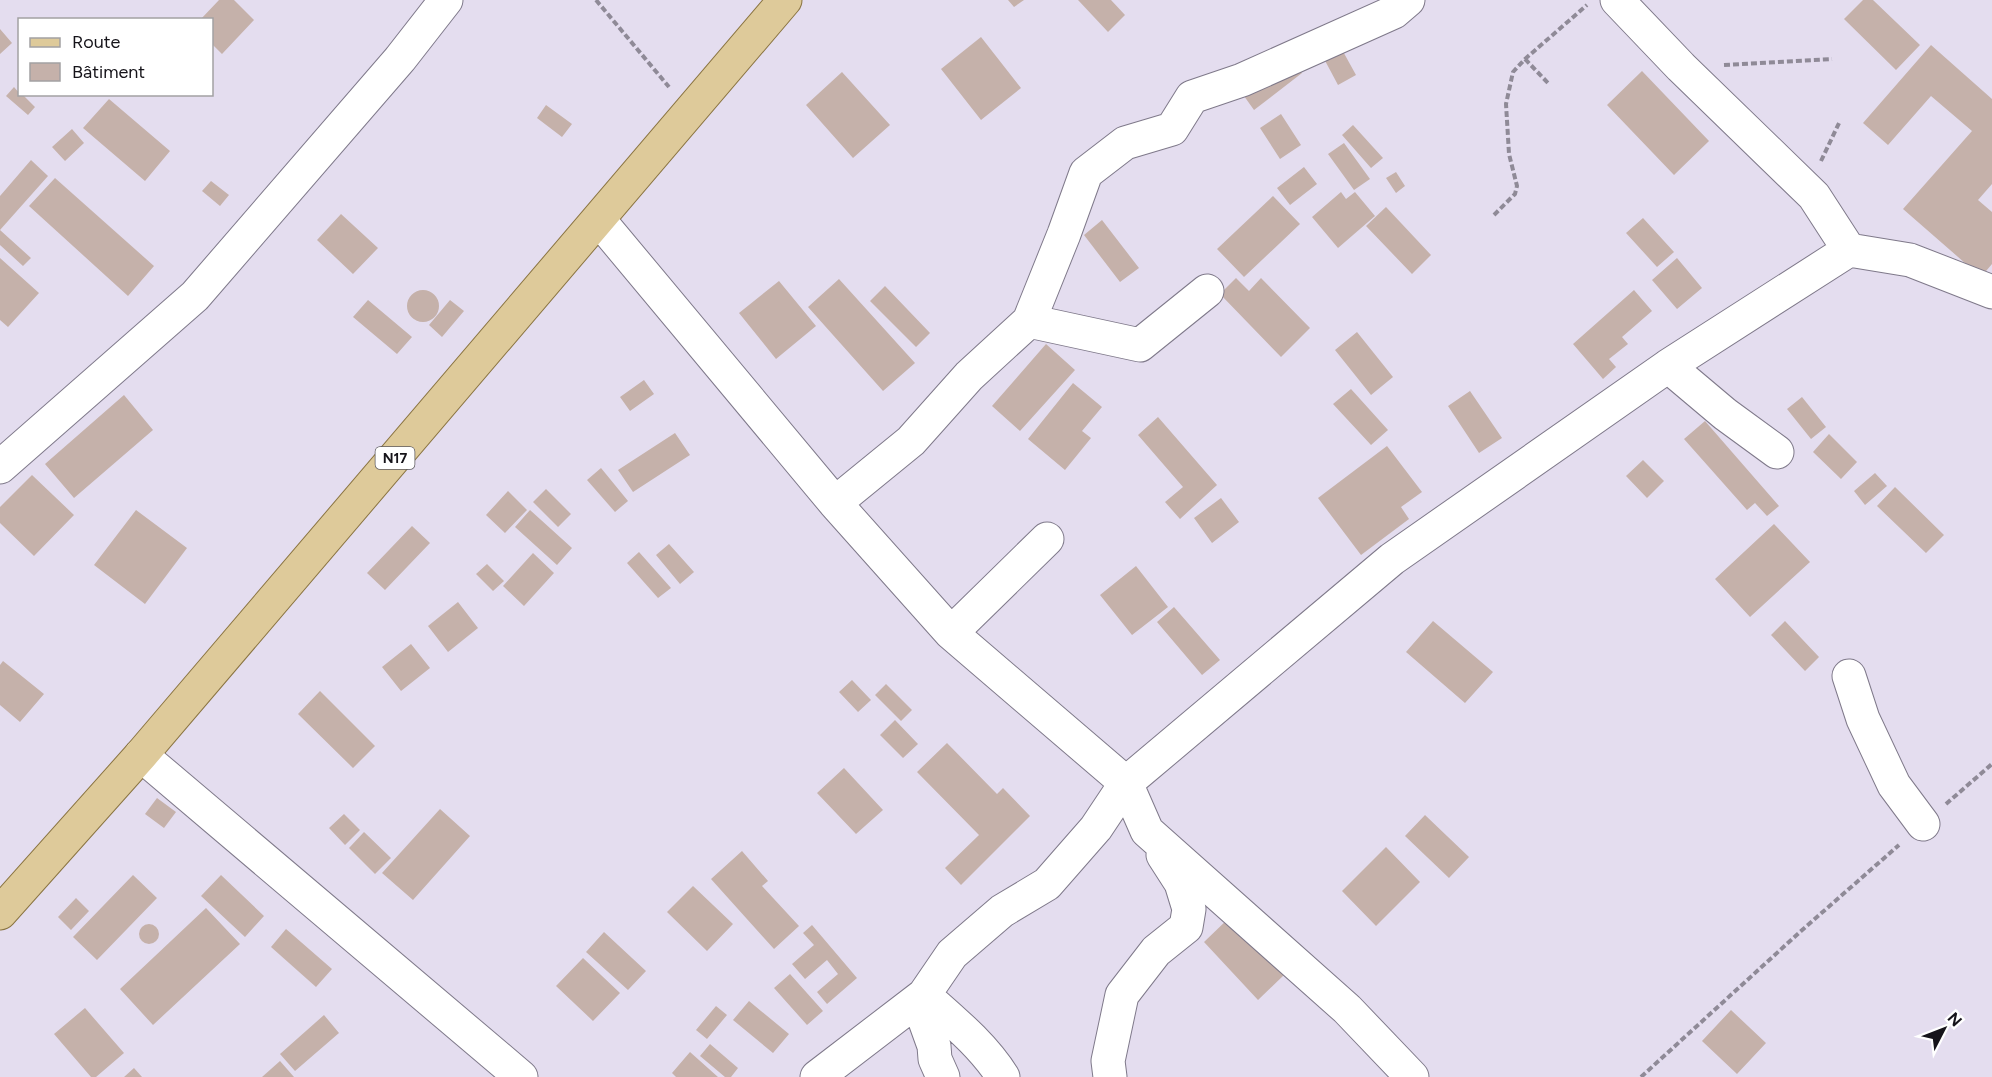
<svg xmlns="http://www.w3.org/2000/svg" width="1992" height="1077" font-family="Figtree,sans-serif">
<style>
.building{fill:#c5b1aa}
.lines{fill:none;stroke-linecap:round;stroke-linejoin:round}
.minor-casing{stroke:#7f798a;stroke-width:35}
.major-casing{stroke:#8a7442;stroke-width:35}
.path{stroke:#8f8a97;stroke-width:4;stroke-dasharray:6 3;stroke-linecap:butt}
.minor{stroke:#fff;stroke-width:33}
.major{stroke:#deca9a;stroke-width:33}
.labels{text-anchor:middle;stroke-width:4.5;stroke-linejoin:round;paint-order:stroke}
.shield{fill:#fff;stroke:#5c5a5f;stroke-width:1.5}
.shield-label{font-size:14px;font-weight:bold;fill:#16141a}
</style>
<rect width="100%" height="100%" fill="#e4ddef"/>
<path class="building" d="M219,0H234L254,20L222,54L212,44V20H200Z
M1008,0H1024L1014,7Z
M1078,0H1111L1125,15L1108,32Z
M1863,0H1873L1920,45L1896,70L1844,19Z
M0,29L12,43L0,54Z
M981,37L1021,88L981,120L941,69Z
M1931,45L1992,99V184L1978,200L1992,212V264L1981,277L1903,209L1972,131L1931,96L1888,145L1863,123Z
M1340,46L1356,75L1338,85L1322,55Z
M1291,59L1302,73L1254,110L1244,96Z
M1642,71L1709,141L1674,175L1607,105Z
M842,72L890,125L853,158L806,105Z
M14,87L20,94H22L35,107L28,115L6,96Z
M109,99L170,151L145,181L83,128Z
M546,105L572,124L562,137L537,118Z
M1281,114L1301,145L1280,159L1260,128Z
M1353,125L1383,158L1371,168L1342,135Z
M72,129L84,143L65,161L52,147Z
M1344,143L1370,179L1354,190L1328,154Z
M31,160L48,176L0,230V196Z
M1304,167L1317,184L1290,205L1277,188Z
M1396,172L1405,186L1396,193L1386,178Z
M55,178L154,266L128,296L29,206Z
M211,181L229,195L220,206L202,191Z
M1341,192L1346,199L1355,192L1375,216L1338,248L1312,217Z
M1273,196L1300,224L1244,277L1217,249Z
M1386,207L1431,255L1412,274L1366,226Z
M341,214L378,248L353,274L317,240Z
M1643,218L1674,252L1657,267L1626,233Z
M1102,220L1139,268L1120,282L1084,235Z
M0,230L31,258L23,266L0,245Z
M0,258L39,293L8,327L0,320Z
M1677,258L1702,288L1677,309L1652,280Z
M1236,278L1249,291L1261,278L1310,328L1281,357L1220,294Z
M839,279L915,363L883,391L808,307Z
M779,281L816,326L776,359L739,313Z
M885,286L930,333L916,347L870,301Z
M1634,290L1652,311L1622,337L1628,344L1609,359L1616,367L1603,379L1573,344Z
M407 306a16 16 0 1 1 32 0a16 16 0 1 1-32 0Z
M368,300L412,337L397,354L353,317Z
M450,300L464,311L442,337L429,325Z
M1357,332L1393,377L1371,395L1335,350Z
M1046,344L1075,370L1020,431L992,406Z
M644,380L654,394L630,411L620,397Z
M1073,383L1102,407L1082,431L1091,438L1065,470L1028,439Z
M1351,389L1388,430L1371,445L1333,404Z
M1470,391L1502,438L1479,453L1448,406Z
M124,395L153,430L74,498L45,464Z
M1802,397L1826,427L1811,439L1787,409Z
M1158,417L1217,485L1180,519L1165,502L1183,487L1138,435Z
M1705,421L1779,506L1767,516L1755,503L1747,510L1684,439Z
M675,433L690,455L633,492L618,470Z
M1829,434L1857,462L1841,479L1813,452Z
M1387,446L1422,492L1401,507L1409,519L1361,555L1318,498Z
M1643,460L1664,481L1647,498L1626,476Z
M601,468L628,501L615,512L587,480Z
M1875,473L1887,486L1865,505L1854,491Z
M32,475L74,515L34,556L0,523V507Z
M1895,487L1944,535L1926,553L1877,506Z
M546,489L571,514L558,527L533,502Z
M508,491L527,510L505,533L486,515Z
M1221,498L1239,522L1212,543L1194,518Z
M136,510L187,548L145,604L94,565Z
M530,510L572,548L557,565L515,527Z
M1774,524L1810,562L1750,617L1715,579Z
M412,526L430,543L385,590L367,573Z
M669,544L694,572L680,584L656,555Z
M639,552L671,588L658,598L627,563Z
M533,553L554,573L524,606L503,586Z
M487,564L504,581L493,591L476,574Z
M1136,566L1168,607L1132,635L1100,595Z
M458,602L478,628L448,652L428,626Z
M1174,607L1220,660L1202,675L1157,622Z
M1433,621L1493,672L1465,703L1406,652Z
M1785,621L1819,657L1805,671L1771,635Z
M411,644L430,668L401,691L382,667Z
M3,661L44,694L20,722L0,705V665Z
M852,680L871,700L858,712L839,692Z
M886,684L912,710L901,721L875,695Z
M320,691L375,746L353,768L298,714Z
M895,720L918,744L903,758L880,735Z
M947,743L997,794L1003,788L1030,816L961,885L945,868L979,835L917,772Z
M844,768L883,810L856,834L817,793Z
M157,798L176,812L164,828L145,814Z
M440,809L470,836L413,900L382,873Z
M344,814L360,830L345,845L329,828Z
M1425,815L1469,857L1449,878L1405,836Z
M364,832L391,858L375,874L349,848Z
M1386,847L1420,882L1376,926L1342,891Z
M742,851L768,881L762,886L799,926L774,949L711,879Z
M133,875L157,898L97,960L73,937Z
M221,875L264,916L245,937L201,896Z
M693,886L733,924L707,951L667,912Z
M76,898L89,911L71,930L58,917Z
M206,908L240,944L153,1025L120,989Z
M1230,917L1284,975L1258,1000L1204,942Z
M139 934a10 10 0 1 1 20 0a10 10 0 1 1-20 0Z
M812,925L857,978L827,1004L817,992L838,974L827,960L805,979L792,964L814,945L803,933Z
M286,929L332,969L316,987L271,947Z
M604,932L646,971L628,990L586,952Z
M583,958L620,993L593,1021L556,986Z
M790,974L823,1011L807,1025L774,988Z
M749,1001L789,1034L773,1053L733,1020Z
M716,1006L727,1015L707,1039L696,1030Z
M85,1008L124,1053L96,1077H91L54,1034Z
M1731,1010L1766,1043L1737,1074L1702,1041Z
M324,1015L339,1033L295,1071L280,1054Z
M710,1044L738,1068L731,1077H725L700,1056Z
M690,1052L718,1077H676L672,1073Z
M280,1061L294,1077H262Z
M134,1068L142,1077H124Z"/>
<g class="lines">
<g class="minor-casing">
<path id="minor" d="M599,220L835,503L951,633L1126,783L1147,831L1347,1009L1412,1077
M1849,250L1910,260L1992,292
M1029,321L1064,234L1086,173L1125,143L1172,129L1192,97L1242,80L1394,12L1408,0
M1668,366L1725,414L1777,452
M0,467L195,296L400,59L446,0
M835,503L911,441L969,376L1029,321L1140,345L1207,291
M951,633L1047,539
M1849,676L1863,719L1894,785L1923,824
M141,755L521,1077
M817,1077L924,995C952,1020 983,1045 1003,1077
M943,1077L935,1059L934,1046L925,1021L924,995L952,954L1002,911L1047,884L1096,828L1126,783L1392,559L1668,366L1849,250L1814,196L1681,67L1617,0
M1110,1077L1108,1061L1122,995L1156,951L1186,927L1189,909L1181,883L1163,855"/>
</g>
<g class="major-casing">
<path id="major" d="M0,913L141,755L785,0"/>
</g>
<path class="path" d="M596,0L669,87
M1525,59L1548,83
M1724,65L1832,59
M1821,161L1840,121
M1494,215L1515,194L1517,186L1509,154L1506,104L1513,72L1525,59L1587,5
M1946,804L1992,764
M1641,1077L1801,931L1899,845"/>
<use href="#minor" class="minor"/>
<use href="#major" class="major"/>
</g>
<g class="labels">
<rect class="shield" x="375.5" y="447" width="39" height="22" rx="4.5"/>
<g class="shield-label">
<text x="395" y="463">N17</text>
</g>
</g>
<rect x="18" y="18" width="195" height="78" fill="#ffffff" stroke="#a2a1a3" stroke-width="1.5"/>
<rect x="30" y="38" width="30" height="9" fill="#deca9a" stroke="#a2a1a3" stroke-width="1.5"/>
<text x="72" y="48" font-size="18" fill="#16141a">Route</text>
<rect x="30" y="63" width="30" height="18" fill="#c5b1aa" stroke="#a2a1a3" stroke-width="1.5"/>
<text x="72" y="78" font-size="18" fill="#16141a">Bâtiment</text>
<g transform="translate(1944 1029) rotate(48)" stroke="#ffffff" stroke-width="4.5" paint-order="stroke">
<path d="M0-4.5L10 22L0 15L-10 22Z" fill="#16141a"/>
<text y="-9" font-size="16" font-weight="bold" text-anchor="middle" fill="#16141a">N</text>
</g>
</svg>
